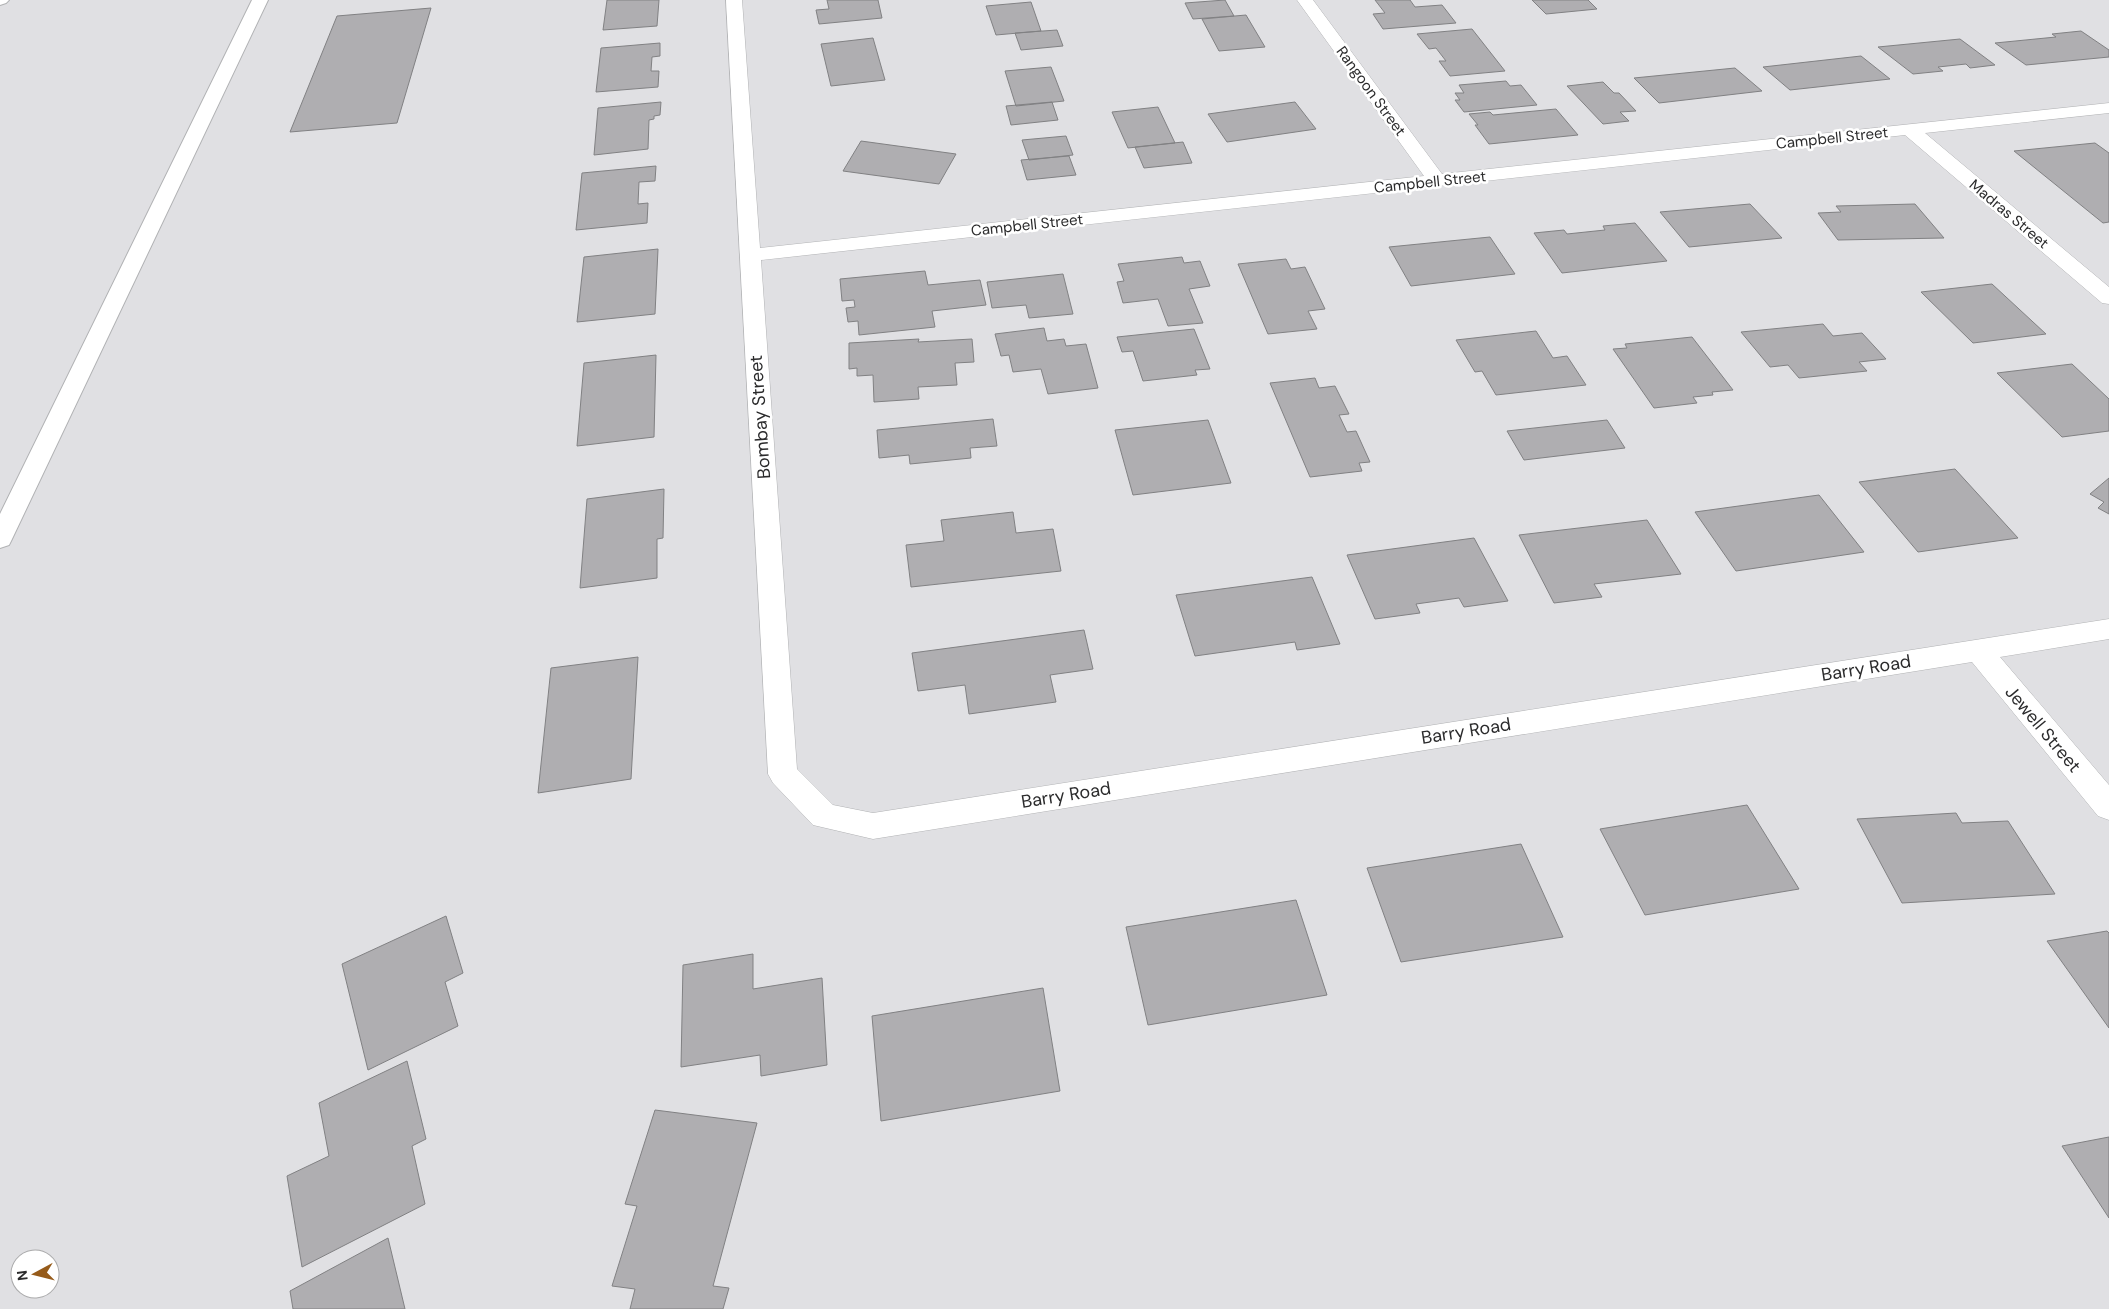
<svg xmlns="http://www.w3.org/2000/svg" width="2109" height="1309" font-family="'DM Sans',sans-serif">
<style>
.building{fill:#afaeb1;stroke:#818183}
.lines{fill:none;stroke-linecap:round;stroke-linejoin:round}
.lane-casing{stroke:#b1b2b4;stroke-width:2}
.street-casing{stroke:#b1b2b4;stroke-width:1}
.lane{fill:#fff;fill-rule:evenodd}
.street{fill:#fff;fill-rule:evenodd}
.labels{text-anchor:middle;stroke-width:5;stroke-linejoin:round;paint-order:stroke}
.far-street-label{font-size:15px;fill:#2b2b2c;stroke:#fff}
.street-label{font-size:18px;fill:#2b2b2c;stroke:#fff}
</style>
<rect width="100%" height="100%" fill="#e0e0e3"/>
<path class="building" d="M607,0H659L657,26L603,30Z
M827,0H878L882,18L819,24L816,10L829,9Z
M1225,0L1234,16L1193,19L1185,3Z
M1375,0H1410L1415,7L1442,5L1456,23L1383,29L1373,14L1385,13Z
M1532,0H1588L1597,9L1546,14Z
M1031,2L1041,31L996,35L986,6Z
M431,8L397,123L290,132L337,16Z
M1246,15L1265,47L1219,51L1202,19Z
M1472,29L1505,71L1450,76L1439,61H1446L1436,48L1429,49L1417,34Z
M1057,30L1063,46L1021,50L1015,33Z
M2081,31L2109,50V57L2026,65L1995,43L2056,37L2052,34Z
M873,38L885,80L831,86L821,44Z
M1960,39L1995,65L1970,68L1966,64L1938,67L1943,71L1913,74L1878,47Z
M660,43V56L652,57L651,71H659L658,87L596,92L601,48Z
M1861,56L1890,79L1790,90L1763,67Z
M1051,67L1064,101L1016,106L1005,71Z
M1735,68L1762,91L1659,103L1634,78Z
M1506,81L1510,86L1521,85L1537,105L1464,112L1455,100H1460L1455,93H1464L1459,85Z
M1603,82L1614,93H1619L1636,111L1620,112L1629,121L1603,124L1567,86Z
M661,102L660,115L654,116V119L649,120L648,149L594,155L598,108Z
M1052,102L1058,120L1011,125L1006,106Z
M1295,102L1316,129L1227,142L1208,114Z
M1158,107L1175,143L1128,148L1112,112Z
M1556,109L1578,135L1489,144L1475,125H1478L1469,114L1490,112L1493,115Z
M1066,136L1073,155L1029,160L1022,140Z
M861,141L956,154L939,184L843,171Z
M1183,142L1192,163L1144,168L1135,147Z
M2095,143L2109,153V222L2103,223L2014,151Z
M1069,156L1076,175L1027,180L1021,160Z
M656,166L655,181L639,182L638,204L648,203L647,223L576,230L582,173Z
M1750,204L1782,238L1689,247L1660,212Z
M1915,204L1944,238L1838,240L1818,213L1841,212L1836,206Z
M1635,223L1667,261L1562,273L1534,233L1564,230L1567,234L1605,230L1603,226Z
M1490,237L1515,274L1411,286L1389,247Z
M658,249L655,314L577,322L584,257Z
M1182,257L1184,263L1200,261L1210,286L1189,289L1203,323L1168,326L1158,299L1123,303L1117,282L1124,281L1118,264Z
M1286,259L1291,269L1305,267L1325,309L1308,311L1317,329L1268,334L1238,264Z
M925,271L928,285L980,280L986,305L932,311L935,327L859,335L858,321L848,322L846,308L855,307L854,300L842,301L840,279Z
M1063,274L1073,314L1029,318L1026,305L992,308L987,282Z
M1992,284L2046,334L1973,343L1921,292Z
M1823,324L1833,336L1862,333L1886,359L1859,362L1867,371L1799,378L1788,365L1770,367L1741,332Z
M1044,328L1047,341L1064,339L1066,346L1086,344L1098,388L1048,394L1041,369L1013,372L1009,355L1001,356L995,334Z
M1194,329L1210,369L1195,370L1197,375L1143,381L1133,351L1122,352L1117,337Z
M1536,331L1553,358L1567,356L1586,385L1496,395L1482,371L1475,372L1456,340Z
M1692,337L1733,390L1712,392L1713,395L1693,397L1697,403L1654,408L1613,349L1627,348L1625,344Z
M919,339L918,342L972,339L974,362L955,363L957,385L918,387L919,399L874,402L873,375L857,376V368L849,369V343Z
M656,355L654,437L577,446L584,363Z
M2072,364L2109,399V431L2062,437L1997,373Z
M1315,378L1319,388L1335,386L1349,414L1339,415L1347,432L1356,431L1370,462L1359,463L1362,471L1310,477L1270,383Z
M993,419L997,446L970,448L971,458L910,464L909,455L879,458L877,430Z
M1208,420L1231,483L1133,495L1115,430Z
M1607,420L1625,448L1524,460L1507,431Z
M1955,469L2018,538L1918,552L1859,482Z
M2109,478V514L2098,508L2104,502L2090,494Z
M664,489L663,538L657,539V578L580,588L587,499Z
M1819,495L1864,552L1736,571L1695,512Z
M1013,512L1016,533L1053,529L1061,571L911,587L906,545L944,541L941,520Z
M1647,520L1681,574L1594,584L1602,597L1554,603L1519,535Z
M1474,538L1508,601L1464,607L1459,598L1416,604L1420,613L1375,619L1347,555Z
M1312,577L1340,644L1297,650L1295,642L1195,656L1176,595Z
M1084,630L1093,669L1050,675L1056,702L969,714L965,685L918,691L912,653Z
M638,657L631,779L538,793L551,668Z
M1747,805L1799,889L1645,915L1600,829Z
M1956,813L1962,823L2008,821L2055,894L1902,903L1857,819Z
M1521,844L1563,937L1401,962L1367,868Z
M1296,900L1327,995L1148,1025L1126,927Z
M446,916L463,973L445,982L458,1026L368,1070L342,964Z
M2107,931L2109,933V1028L2047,941Z
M753,954V989L822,978L827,1065L761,1076L760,1055L681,1067L683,965Z
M1043,988L1060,1091L881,1121L872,1016Z
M407,1061L426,1139L412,1146L425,1204L302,1267L287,1176L329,1156L319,1103Z
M655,1110L757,1123L713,1286L729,1288L723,1309H630L635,1289L612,1286L637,1206L625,1204Z
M2109,1137V1218L2062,1146Z
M388,1238L405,1309H293L290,1291Z"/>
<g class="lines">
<g class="lane-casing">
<path id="lane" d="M0,0H9L6,3L0,5Z
M252,0H268L12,539L9,545L0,548V514Z"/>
</g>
<g class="street-casing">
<path id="street" d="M726,0H742L760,248L1424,176L1297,0H1313L1442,174L2109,103V113L1925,133L2109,287V304L2102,303L1905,135L761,260L797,769L833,805L873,813L2109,619V639L2000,657L2109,785V820L2098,816L1972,662L873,839L813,825L773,783L768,774Z"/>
</g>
<use href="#lane" class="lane"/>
<use href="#street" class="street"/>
</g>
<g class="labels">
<g class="far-street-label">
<text transform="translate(1371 91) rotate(54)" y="5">Rangoon Street</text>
<text transform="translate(1832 138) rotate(-6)" y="5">Campbell Street</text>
<text transform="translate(1430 182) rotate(-6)" y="5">Campbell Street</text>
<text transform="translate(2009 214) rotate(40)" y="5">Madras Street</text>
<text transform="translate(1027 225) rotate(-6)" y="5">Campbell Street</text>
</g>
<g class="street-label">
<text transform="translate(760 417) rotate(-94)" y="6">Bombay Street</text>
<text transform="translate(1866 668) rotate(-9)" y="6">Barry Road</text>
<text transform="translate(2043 729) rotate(50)" y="6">Jewell Street</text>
<text transform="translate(1466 731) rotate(-9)" y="6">Barry Road</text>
<text transform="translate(1066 795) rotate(-9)" y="6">Barry Road</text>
</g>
</g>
<g transform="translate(35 1274) rotate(263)"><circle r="24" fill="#ffffff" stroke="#aaaaab"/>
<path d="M0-4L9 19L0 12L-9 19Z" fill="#965b1a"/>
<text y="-8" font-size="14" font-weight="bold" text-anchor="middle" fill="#2b2b2c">N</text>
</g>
</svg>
